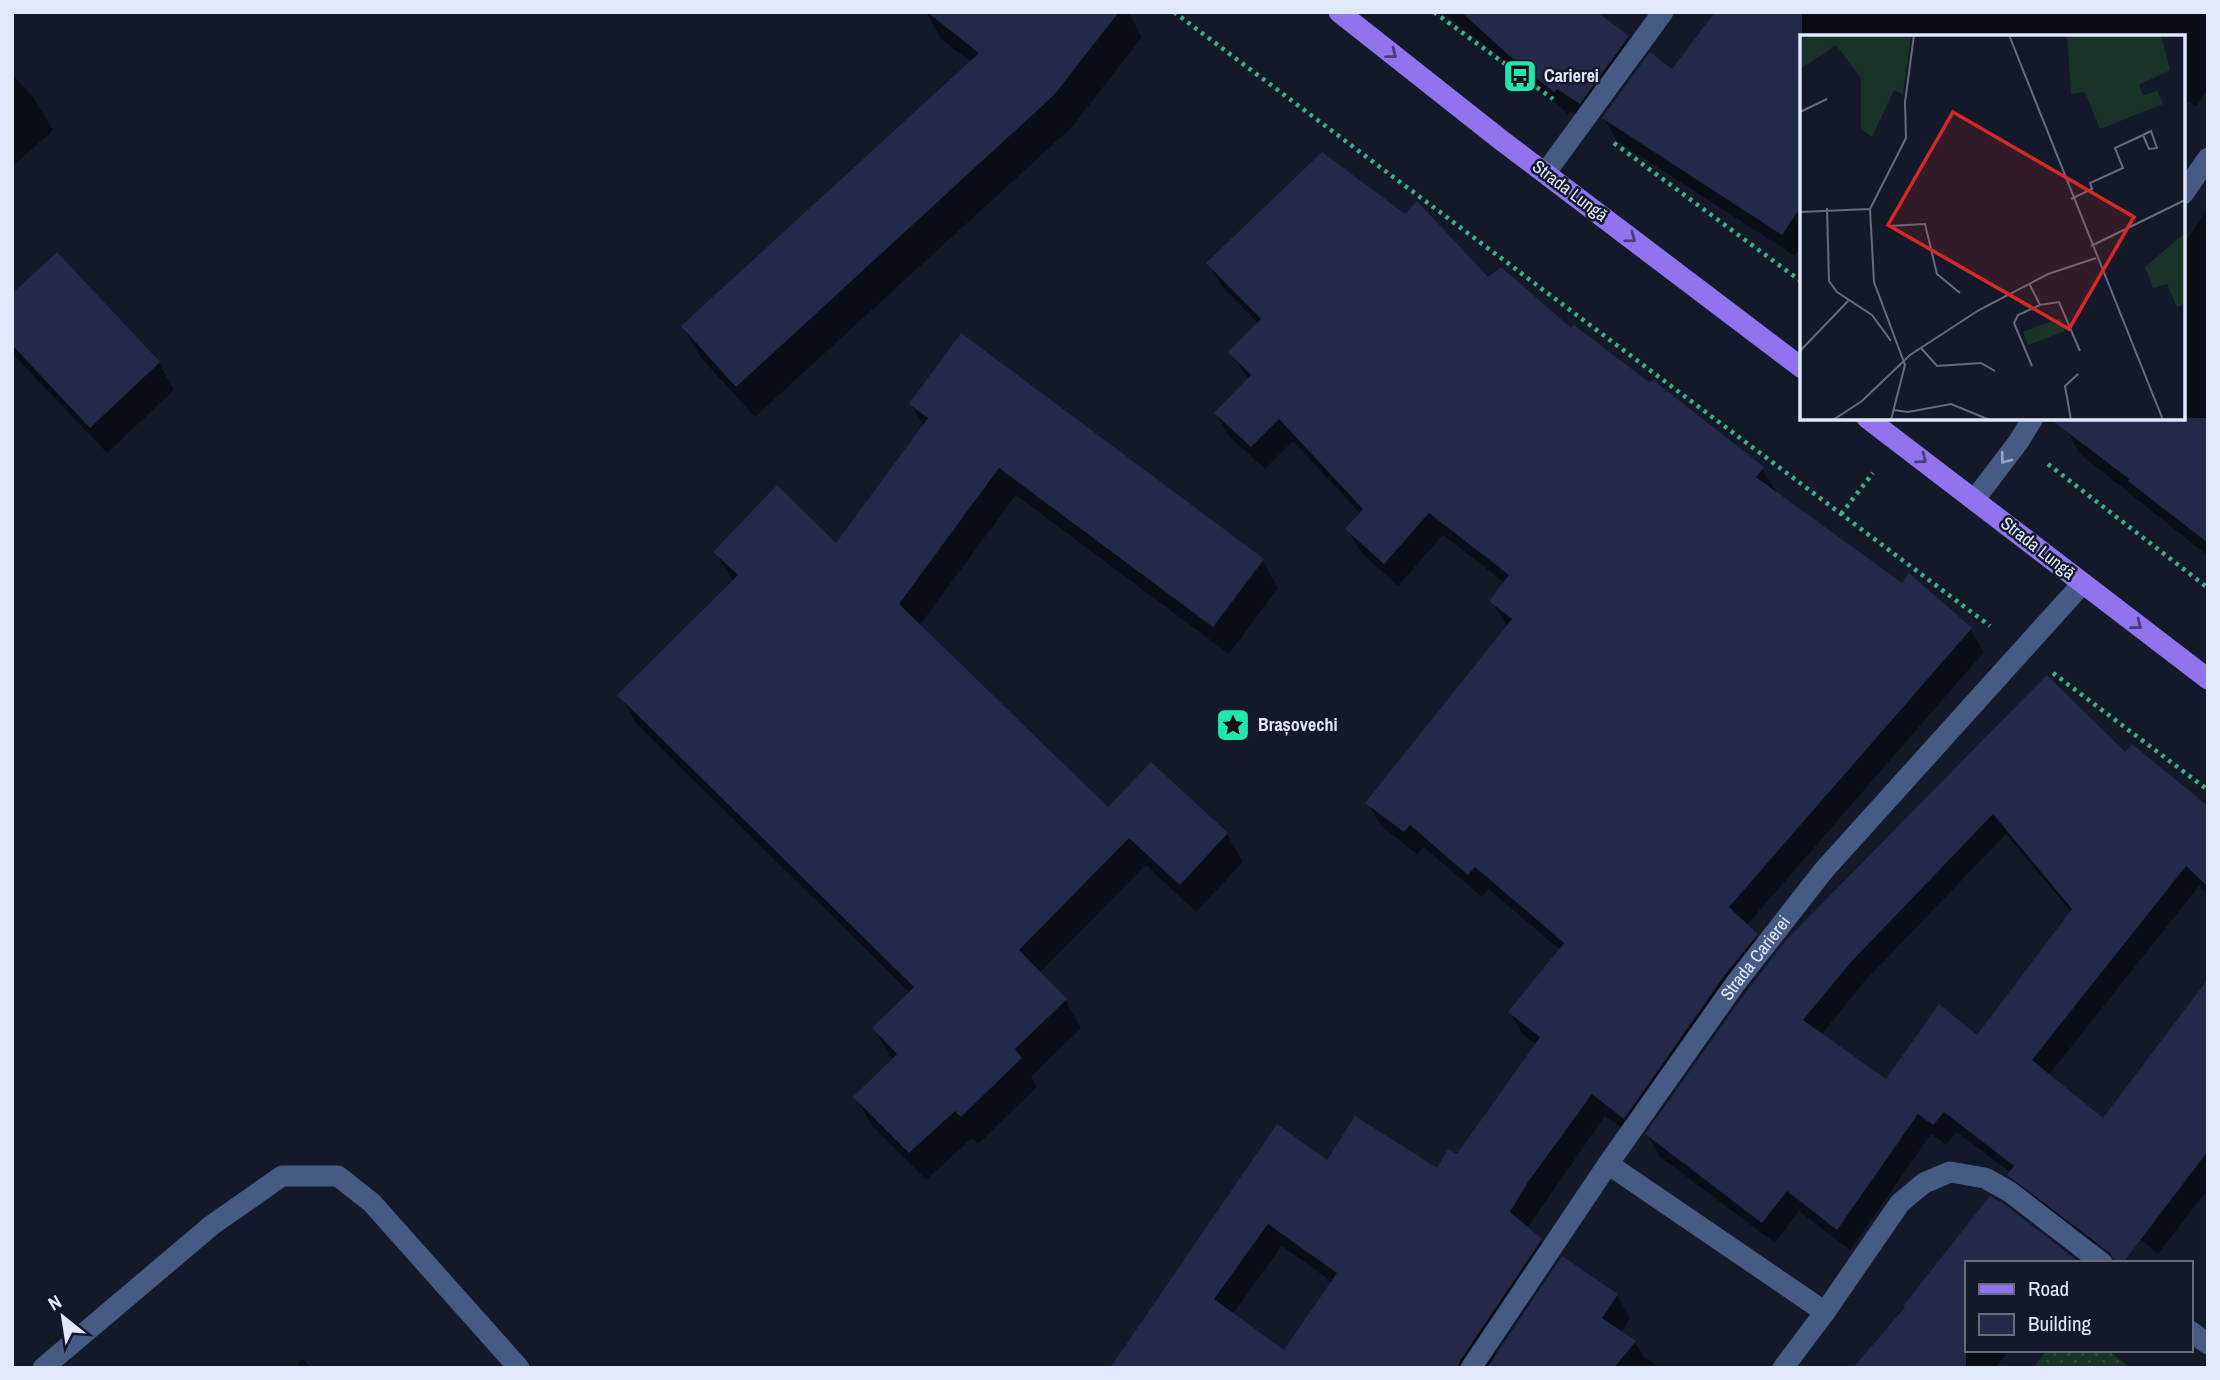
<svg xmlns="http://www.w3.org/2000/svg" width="2220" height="1380" font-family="'Archivo Narrow',sans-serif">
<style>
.grass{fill:url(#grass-dots)}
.shadow{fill:#0007;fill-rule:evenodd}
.building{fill:#222949;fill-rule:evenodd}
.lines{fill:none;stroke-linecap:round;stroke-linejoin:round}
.path{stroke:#3fb17e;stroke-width:4.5;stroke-dasharray:3.5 5;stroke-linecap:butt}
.minor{stroke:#455b83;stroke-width:21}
.major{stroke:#9173f0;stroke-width:21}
.oneway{stroke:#463d79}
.oneway2{stroke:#92a2c0}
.labels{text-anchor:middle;stroke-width:5;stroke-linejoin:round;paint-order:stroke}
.poi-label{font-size:18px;font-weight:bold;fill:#e0e8fc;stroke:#14192a;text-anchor:start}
.street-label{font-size:18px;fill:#e0e8fc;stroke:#14192a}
.inset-road{fill:none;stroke:#666c7e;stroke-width:2}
.view{fill:#d62828;fill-opacity:0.15;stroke:#d62828;stroke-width:3.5}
.inset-edge{fill:none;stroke:#e0e8fc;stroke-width:3.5}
</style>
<defs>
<pattern id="grass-dots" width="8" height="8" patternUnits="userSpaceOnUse" patternTransform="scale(1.75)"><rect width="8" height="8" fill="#183327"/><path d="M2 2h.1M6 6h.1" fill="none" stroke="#2e473c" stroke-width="1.8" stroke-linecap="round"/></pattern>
</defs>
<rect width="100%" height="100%" fill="#14192a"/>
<path class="grass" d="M2047,1350H2108L2130,1368H2033Z"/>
<path class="shadow" d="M926,12H1128L1142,37L1072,127L755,417L701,358L683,327L971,62L941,39Z
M1442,12H1595L1628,38L1641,61L1593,126L1571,111L1568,114L1498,55Z
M1717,12H2208V89L2196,107L2188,101L2183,108V37H1802V246L1795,256L1617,141L1604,118L1672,71Z
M12,74L33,97L53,130L12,167Z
M2208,207L2207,555L2080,454L2066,429L2183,418V246Z
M57,255L159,363L174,390L107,453L12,353V296Z
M1208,263L1488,280L1571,331L1762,469L1776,492L1902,585L1970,629L1984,652L1746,926L1756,935L1769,958L1737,1000L1638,1140L1605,1116L1527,1228L1540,1240L1554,1263L1495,1353L1498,1355L1617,1295L1630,1318L1621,1332L1635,1342L1643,1356L1661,1368H1112L1328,1162L1437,1170L1457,1156L1537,1045L1523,1035L1510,1012L1560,950L1489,889L1482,897L1424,847L1417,854L1381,826L1368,803L1508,627L1491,601L1505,583L1443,535L1398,586L1361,552L1347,529L1361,514L1293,441L1265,469L1229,436L1216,413L1249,380L1230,352L1259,324L1222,286ZM1282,1246L1333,1283L1285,1352L1232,1315Z
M911,404L1262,560L1278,588L1229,654L1016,495L919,626L1108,810L1227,834L1243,862L1196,912L1146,865L1039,973L1065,1000L1081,1028L1031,1077L1037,1087L978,1144L972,1138L926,1180L872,1125L855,1097L893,1060L874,1029L910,993L636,723L620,695L734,582L715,552L836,545L924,426Z
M2047,678L2125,755L2208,808V895L2199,886L2048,1076L2103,1121L2208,1024V1189L2158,1254L2127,1228L2111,1225L2092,1249L2021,1197L2009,1175L2011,1173L1957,1132L1946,1145L1931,1134L1850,1250L1799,1211L1775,1243L1659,1156L1647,1134ZM2006,834L2072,913L1978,1038L1887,1082L1821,1035L1864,982Z
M1991,1199L1966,1263V1350H2009L1995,1368H1856Z
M302,1359L312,1368H294Z"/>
<path class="building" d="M927,12H1119L1054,95L736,387L681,326L979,53Z
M1461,12H1597L1629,36L1580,104L1557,89L1554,92L1524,69Z
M1715,12H1802V205L1782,235L1602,118L1650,52L1672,69Z
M1322,152L1405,214L1417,201L1488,277L1501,267L1571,328L1574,325L1650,383L1653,380L1764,467L1756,477L1902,583L1909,573L1972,628L1729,907L1758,934L1724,976L1624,1119L1592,1094L1528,1182L1510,1212L1542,1239L1460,1361L1458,1368H1110L1277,1124L1327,1160L1355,1116L1437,1168L1448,1149L1457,1154L1540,1037L1508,1012L1564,943L1475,867L1468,875L1410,825L1404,832L1365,803L1512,619L1489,601L1509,575L1429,513L1384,564L1345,529L1363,509L1279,419L1251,447L1214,413L1251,375L1228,352L1261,319L1206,263ZM1268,1224L1337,1273L1284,1350L1214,1299Z
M57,252L160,362L90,428L12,345V294Z
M961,333L1264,559L1213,627L999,468L899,604L1108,807L1151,762L1228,833L1180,885L1129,838L1019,950L1067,999L1015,1049L1022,1058L961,1117L955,1111L909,1153L853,1097L897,1054L872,1028L914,987L617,695L738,575L713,552L777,485L836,543L928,418L909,404Z
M2049,418H2208V543L2128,481L2129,479Z
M2047,675L2125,752L2132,744L2208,806V887L2186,866L2032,1060L2103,1118L2208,979V1151L2123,1263H2115L2110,1253L2007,1175L2014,1166L1944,1112L1933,1125L1918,1114L1837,1230L1787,1191L1762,1223L1645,1134L1746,992L1787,939ZM1993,814L2072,909L1977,1035L1939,1004L1886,1079L1803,1020L1852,961Z
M1990,1196L2003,1203L2080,1263H1966V1368H1853L1905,1307L1903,1306Z
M1562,1256L1618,1294L1602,1318L1636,1341L1614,1368H1487Z"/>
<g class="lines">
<path class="path" d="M1174,12L1990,626
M1434,12L1553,99
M1614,143L1802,282
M2048,464L2208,588
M1841,514L1873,473
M2053,673L2208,790"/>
<g class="minor">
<path d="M1546,172L1663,12"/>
<path d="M2183,194L2208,158"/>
<path d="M1975,499L2019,441L2033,418"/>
<path d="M1608,1164L1825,1312L1900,1203L1924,1183L1950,1172L1985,1178L2010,1192L2102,1263"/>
<path d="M2190,1331L2208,1344"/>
<path d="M43,1368L212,1225L282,1176H338L372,1203L519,1368"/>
<path id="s1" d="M1471,1368L1608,1164L1735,984L1824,870L2083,583"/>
<path d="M1783,1368L1825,1312"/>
</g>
<path class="major" d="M1339,12L1501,140L1802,368
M1867,418L2208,679"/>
</g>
<defs><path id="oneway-chevron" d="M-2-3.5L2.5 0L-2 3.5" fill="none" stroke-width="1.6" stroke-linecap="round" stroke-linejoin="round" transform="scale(1.75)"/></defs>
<g class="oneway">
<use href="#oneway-chevron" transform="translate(1392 54) rotate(38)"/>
<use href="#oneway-chevron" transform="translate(1631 238) rotate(37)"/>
<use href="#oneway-chevron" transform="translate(1922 459) rotate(37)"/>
<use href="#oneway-chevron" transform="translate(2137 625) rotate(38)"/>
</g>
<use class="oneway2" href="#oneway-chevron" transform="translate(2005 459) rotate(127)"/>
<defs>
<g id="bus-square" transform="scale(1.75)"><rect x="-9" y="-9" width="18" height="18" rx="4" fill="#21e6ad" stroke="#14192a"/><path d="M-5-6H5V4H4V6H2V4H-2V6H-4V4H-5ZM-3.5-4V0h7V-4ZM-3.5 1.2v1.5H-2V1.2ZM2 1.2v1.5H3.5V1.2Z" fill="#111"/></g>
<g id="sight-square" transform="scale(1.75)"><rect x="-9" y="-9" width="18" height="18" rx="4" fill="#21e6ad" stroke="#14192a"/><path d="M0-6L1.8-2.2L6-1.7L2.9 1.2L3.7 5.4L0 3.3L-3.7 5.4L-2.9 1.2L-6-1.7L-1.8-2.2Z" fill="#111"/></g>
</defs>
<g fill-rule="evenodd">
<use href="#bus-square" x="1520" y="76"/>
<use href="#sight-square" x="1233" y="725"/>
</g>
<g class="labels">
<g class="poi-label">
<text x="1544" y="82">Carierei</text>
<text x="1258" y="731">Brașovechi</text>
</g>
<g class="street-label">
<text transform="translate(1570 191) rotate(37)" y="6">Strada Lungă</text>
<text transform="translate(2038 548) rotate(38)" y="6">Strada Lungă</text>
<text dy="6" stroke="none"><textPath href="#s1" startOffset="499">Strada Carierei</textPath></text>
</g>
</g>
<g transform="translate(1800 35)">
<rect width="385" height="385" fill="#14192a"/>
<path d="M0,0H111L103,59L94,55L72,102L61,94V43L36,10L0,34ZM267,0H361L370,35L339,50L343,60L357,56L363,69L300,94L285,57L271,59ZM385,198V269L377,272L367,249L353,253L345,232ZM260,283L265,296L228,310L223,297Z" fill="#183327"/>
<path class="inset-road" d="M209,0L363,385M0,77L27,64M271,164L292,154L290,148L323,133L315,113L343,100L351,96L357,113L349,114L343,100M27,173L29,246L37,257L72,280L91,306M0,177L70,174M90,191L125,189L137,239L160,258M291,211L385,165M229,248L240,270L259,267L280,316M121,313L137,331L181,328L195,336M0,316L49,265M232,331L214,288L218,280L240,270M94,375L108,377L151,369L190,385M33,385L62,366L110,320L179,275L248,239L296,223M91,385L105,330L74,247L70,174L106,103L105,67L114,0M271,385L265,351L278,339"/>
<path class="view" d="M153,77L334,182L269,294L88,190Z"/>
<rect width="385" height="385" class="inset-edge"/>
</g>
<rect width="2220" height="1380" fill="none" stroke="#e0e8fc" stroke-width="28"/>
<rect x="1965" y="1261" width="228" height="91" fill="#14192a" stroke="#666c7e" stroke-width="2"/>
<rect x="1979" y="1284" width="35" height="10" fill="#9173f0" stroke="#666c7e" stroke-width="2"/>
<text x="2028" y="1296" font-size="21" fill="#e0e8fc">Road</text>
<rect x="1979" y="1314" width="35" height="21" fill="#222949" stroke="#666c7e" stroke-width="2"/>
<text x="2028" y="1331" font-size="21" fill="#e0e8fc">Building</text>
<g transform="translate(63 1317) rotate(330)" stroke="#14192a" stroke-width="5" paint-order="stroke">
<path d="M0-5L12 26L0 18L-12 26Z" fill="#e0e8fc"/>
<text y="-10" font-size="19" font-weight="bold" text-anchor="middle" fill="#e0e8fc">N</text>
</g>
</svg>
